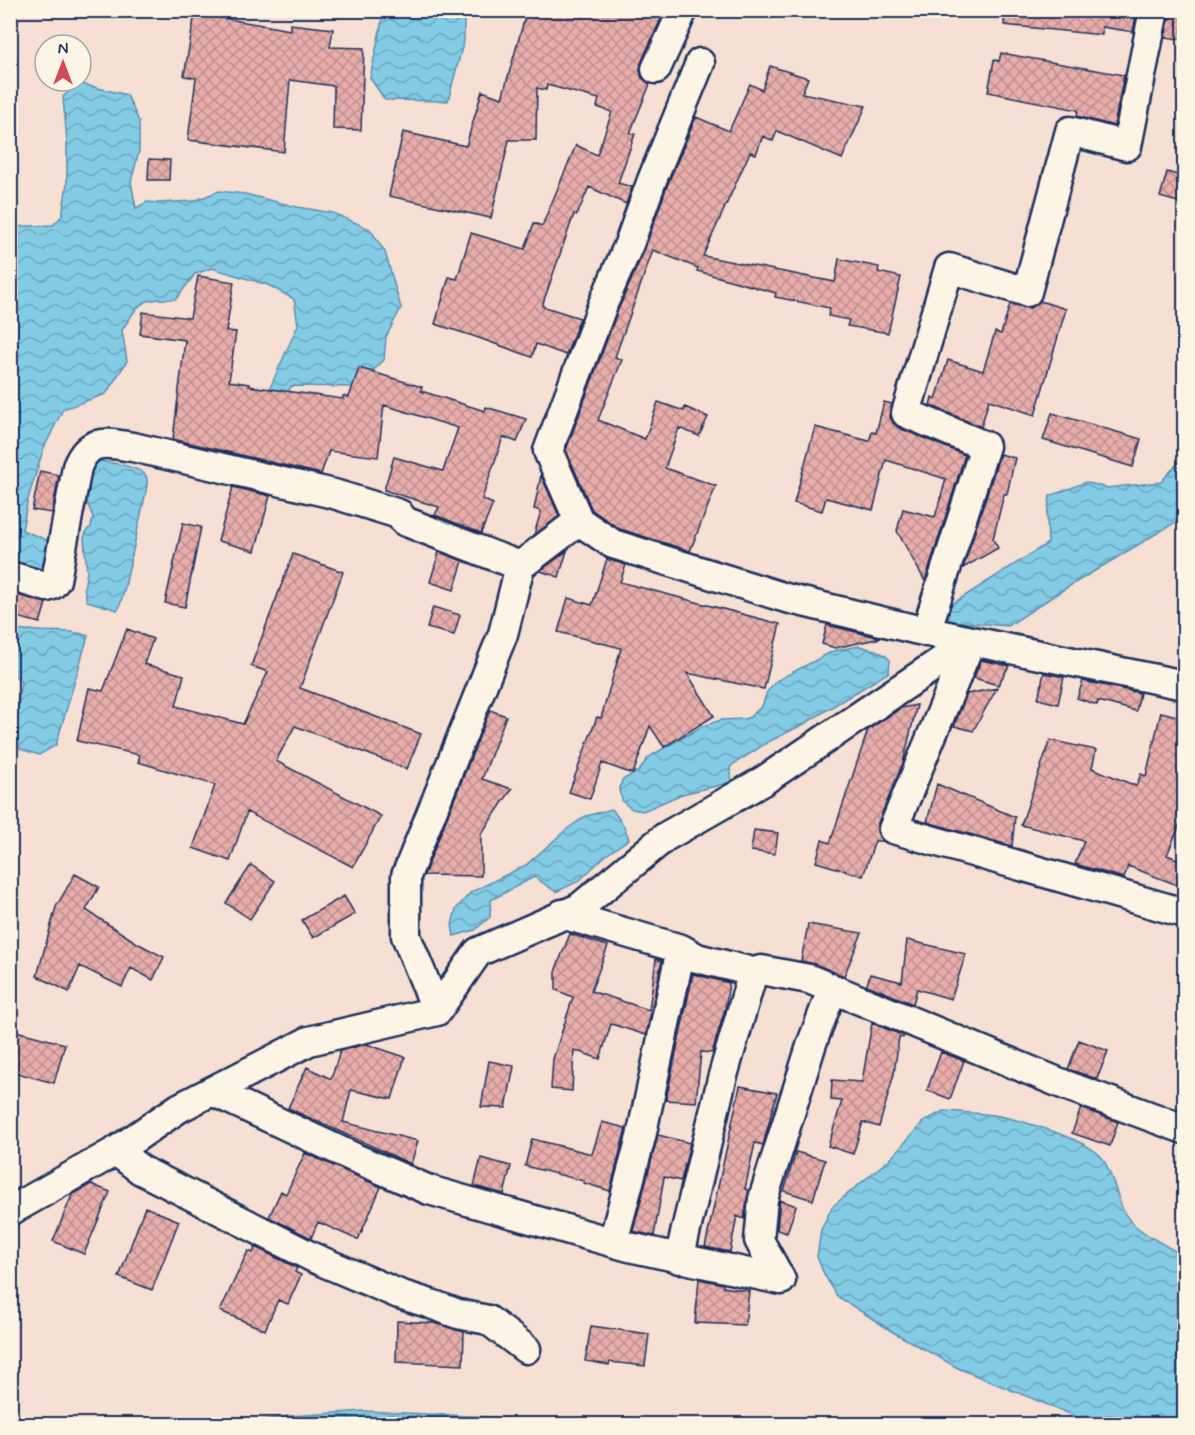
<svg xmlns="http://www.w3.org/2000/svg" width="1195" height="1435" font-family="Mynerve,sans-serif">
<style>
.water{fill:url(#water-waves);stroke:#5a8db0;stroke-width:1.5}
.building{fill:url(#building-cross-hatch);stroke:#1b2f5e;stroke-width:1.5}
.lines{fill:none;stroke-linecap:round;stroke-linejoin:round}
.minor-casing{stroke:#1b2f5e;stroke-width:33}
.minor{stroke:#fcf5e5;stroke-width:28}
</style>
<defs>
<pattern id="water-waves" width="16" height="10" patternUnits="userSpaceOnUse" patternTransform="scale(1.5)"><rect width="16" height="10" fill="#84cce6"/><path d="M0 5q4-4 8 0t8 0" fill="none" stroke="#6ba6be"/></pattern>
<pattern id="building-cross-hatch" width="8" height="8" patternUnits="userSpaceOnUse" patternTransform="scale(1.5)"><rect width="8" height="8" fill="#e9aeaa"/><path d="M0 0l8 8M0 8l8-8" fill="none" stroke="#bc8e8e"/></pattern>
</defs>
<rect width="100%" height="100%" fill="#f6e0d3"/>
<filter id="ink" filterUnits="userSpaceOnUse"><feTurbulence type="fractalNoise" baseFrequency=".0167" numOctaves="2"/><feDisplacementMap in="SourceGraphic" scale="12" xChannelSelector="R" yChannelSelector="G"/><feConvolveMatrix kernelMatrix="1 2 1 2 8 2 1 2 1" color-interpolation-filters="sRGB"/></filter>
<g filter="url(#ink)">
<path class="water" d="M384,11H464V40L448,101L385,100L370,78Z
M77,83L127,95L139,122V151L131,182L136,208L147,202L158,203L194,201L219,191L245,194L297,207L333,213L370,229L385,252L401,308L386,337L384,360L357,387L291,386L268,450L244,468L219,454L216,424L269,390L298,325L294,299L268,285L212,268L195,274L176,299C139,299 142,300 122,330L127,361L106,394L63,409L43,450L28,499L22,530L59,545L55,571H11V227L53,225L62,216L67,184V141L63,97Z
M1184,456V517L1058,593L1008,626L949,621V606L1048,543L1047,516L1050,496L1086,482L1106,488L1161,482Z
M98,461C108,462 140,466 146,476C149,481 146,490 145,496L124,591L119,608L117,610L87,601L84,588L87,572L84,538L87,530L91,527L93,517L84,495L91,465Z
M31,630C50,634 70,628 88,636L56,745L39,755L21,749L13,741L21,682L11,672V634L16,631Z
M859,646L875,650L885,655L890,660L889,672L804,724L768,742L732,765L730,768L732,781L729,783L682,794L643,811L632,809L623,802L619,791L622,780L639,771L648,758L654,754L703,726L721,720L744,719L750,717L762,706L767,692L776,681L833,651Z
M612,809L624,826L629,839L605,856L579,881L556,892L534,877L491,900L490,917L475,930L454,936L452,925L456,909L471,892L526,865L567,829L586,816Z
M943,1111C960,1112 977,1113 993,1115C1017,1119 1089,1139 1103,1159C1113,1175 1116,1194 1123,1210C1132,1231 1166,1245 1184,1256V1424L1092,1423L960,1369L893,1332L837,1296L824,1274L817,1257L821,1230L832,1207L892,1157L923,1122Z
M365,1411L509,1418L538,1424H237L290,1416Z"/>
<path class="building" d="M527,10H665L641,63L640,71L642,78L650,84L630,133L635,134L618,183L632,187L626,204L589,187L577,215L574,214L542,306L580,318L566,355L536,344L532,357L473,336L435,324L449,277L457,279L471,233L525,249L534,223L542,226L576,145L597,155L612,112L597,107L599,99L547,85L546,90L537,88L536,140H509L491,218L389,196L403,132L466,146L482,91L502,98Z
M1005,10H1137L1133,32L1102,27V35L1004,25Z
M195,13L290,30V24L333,29L330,47L364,48L361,130L333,129L334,86L290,80L284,152L188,140L196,78L184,76Z
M1170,15L1185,17V40L1165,37Z
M1001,53L1124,75L1114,126L1077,116L1078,110L988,92L994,60L999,61Z
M770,66L808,78L802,93L866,106L842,159L777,131L773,141L763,136L756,154L750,152L703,256L835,282L839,259L879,267L878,272L901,277L888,333L847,326L849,320L828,316L830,308L775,297L776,293L697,271L698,268L653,250L615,357L622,360L598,420L645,439L658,402L684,411L685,407L708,417L699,436L679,428L665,468L716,486L690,551L620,529L592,510L566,450L618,310L644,251L667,186L696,117L729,131L750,84L762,90Z
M149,159L170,160L169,180H148Z
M1167,172L1185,177V204L1160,197Z
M198,276L234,282L226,331L236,332L229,381L249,384V386L343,399V396L349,397L359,368L422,387L421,391L485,411L486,407L526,419L517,442L503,437L482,499L493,504L481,533L435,515L439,507L384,490L394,457L443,471L458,428L384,405L378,457L329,451L321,474L173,439L185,340L140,334L143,312L190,318Z
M1040,301L1066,309L1035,415L989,400L981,427L930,405L932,397L936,399L948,360L983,371L995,332L1001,334L1010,304L1030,308Z
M884,402L892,404L890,417L893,423L899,428L965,455L925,581L897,531L903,509L935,517L946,479L886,460L873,510L826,498L822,511L794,503L815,427L869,441L872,432L876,433Z
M1052,413L1141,439L1133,467L1043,440Z
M1000,454L1015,458L1007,494H1004L993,539L998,548L963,568Z
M40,471L59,475L52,513L32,510Z
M541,475L559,516L534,535L541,511L534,509Z
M233,487L270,496L255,551L218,541Z
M183,523L201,527L185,607L165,603Z
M567,551L559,577L540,571Z
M439,552L463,561L454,590L430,582Z
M293,554L343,572L300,688L421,734L407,769L295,726L276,761L381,816L353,867L247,812L230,861L193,848L215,785L138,762L140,755L77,741L89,688L103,691L127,629L153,639L144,664L184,675L176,706L243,724L268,672L251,666Z
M607,559L626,565L620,582L780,624L764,689L687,673L714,716L664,747L650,726L633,774L602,763L590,799L569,792L597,717L601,718L621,648L558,632L568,598L592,605Z
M10,593L46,603L40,623L10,615Z
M433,607L460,615L454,635L427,628Z
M827,625L881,638L835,648L822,644Z
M981,660L1009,666L998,685L974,678Z
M1044,673L1064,677L1058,704L1038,699Z
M1083,681L1140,693L1136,711L1098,701L1097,705L1077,698Z
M997,688L973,731L954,726L967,694Z
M917,705L903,763L878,823L877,832L882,841H875L863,876L816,862L822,840L830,843L868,730L901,708Z
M490,710L506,716L482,779L512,789L481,834V876L424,875Z
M1161,712L1185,718V812L1167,855L1185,862V888L1128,866L1124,878L1075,864L1084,841L1021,825L1050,740L1096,750L1092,768L1136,786L1141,774L1146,776Z
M937,784L1015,817L1012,846L927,822Z
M754,830L778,833L775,854L751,851Z
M251,865L275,881L250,919L226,903Z
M75,874L99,887L86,910L137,943L164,957L153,980L131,968L122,987L80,966L69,992L37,976L56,907Z
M344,896L355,914L313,938L302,920Z
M808,924L862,933L844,976L815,964L801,961Z
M570,934L608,946L591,991L649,1010L656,959L662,961L646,1035L611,1024L600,1059L574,1050L572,1091L551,1089L553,1059L573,997L556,990V969Z
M907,940L966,954L951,999L917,989L913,1004L867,985L870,974L902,982Z
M693,974L729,983L725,1009L712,1053L701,1052L696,1102L666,1100Z
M872,1023L904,1036L903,1038L899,1037L894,1074L879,1127L863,1122L853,1154L828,1146L842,1101L831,1100L832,1080L862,1082Z
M16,1031L65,1044L54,1083L10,1071V1052Z
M1079,1040L1108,1051L1097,1079L1068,1069Z
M366,1044L405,1057L392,1099L351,1090L343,1122L418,1141L411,1164L288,1108L307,1067L331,1079L340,1051Z
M941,1052L964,1061L950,1099L927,1090Z
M489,1061L514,1066L506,1108L481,1107Z
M740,1086L777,1093L763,1145L755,1143L745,1189L749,1190L744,1219L737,1216L730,1252L705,1247Z
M1081,1108L1118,1122L1110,1146L1072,1133Z
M602,1122L626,1128L610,1191L584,1183V1181L525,1166L532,1139L592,1154Z
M658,1135L690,1143L681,1181L664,1177L654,1236L633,1231Z
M796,1152L825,1160L813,1200L784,1191Z
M305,1153L381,1187L358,1240L318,1222L311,1238L269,1217L281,1191L286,1194Z
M481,1158L511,1166L504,1194L474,1186Z
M91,1184L110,1192L84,1254L53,1241L72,1195Z
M780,1200L796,1206L787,1233L777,1230Z
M145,1207L179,1221L152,1290L119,1277Z
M255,1247L297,1268L295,1272L301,1275L288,1304L278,1300L265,1330L220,1311L248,1251L253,1253Z
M699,1279L723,1284V1287L749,1291L745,1325L695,1323Z
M397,1321L434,1323L464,1332L463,1365L396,1362Z
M591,1326L649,1334L645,1366L610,1362L609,1365L585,1361Z"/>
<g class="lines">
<g class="minor-casing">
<path id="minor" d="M700,63L652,180L629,244L603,304L548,451L579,521L613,544L786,598L914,629L1184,685
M656,69L683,10
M10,576L47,587L52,585L56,580L77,467C89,437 106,443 133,447L334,494L399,514L404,521L520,566
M926,632L985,446L906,413L949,268L1027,292L1070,131L1127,146L1154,10
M971,641L893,829L1184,913
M562,914L681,949L697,958L753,972L761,970L809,979L1065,1085L1184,1129
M437,1011L406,936V876L503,634L520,566L579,521
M212,1091L355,1158L429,1190L629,1247L781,1280
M116,1151L141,1170L314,1258L399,1294L431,1304L458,1314L488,1320L526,1349
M10,1211L116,1151L179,1108L309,1041L437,1011L478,952L579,908L665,837L763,781L971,641
M613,1242L641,1137L681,949
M679,1259L722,1079L753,972
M781,1280L759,1240L763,1199L812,1043L832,990"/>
</g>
<use href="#minor" class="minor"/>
</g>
</g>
<rect width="1195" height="1435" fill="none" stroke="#fcf5e5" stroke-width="36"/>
<rect x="18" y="18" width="1159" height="1399" fill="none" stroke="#1b2f5e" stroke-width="2" filter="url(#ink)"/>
<g transform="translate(63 63)"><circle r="28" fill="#fcf5e5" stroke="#a2a6af" stroke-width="1.5"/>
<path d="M0-4.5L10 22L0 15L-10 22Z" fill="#d1495b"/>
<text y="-9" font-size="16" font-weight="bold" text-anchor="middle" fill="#1b2f5e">N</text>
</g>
</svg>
